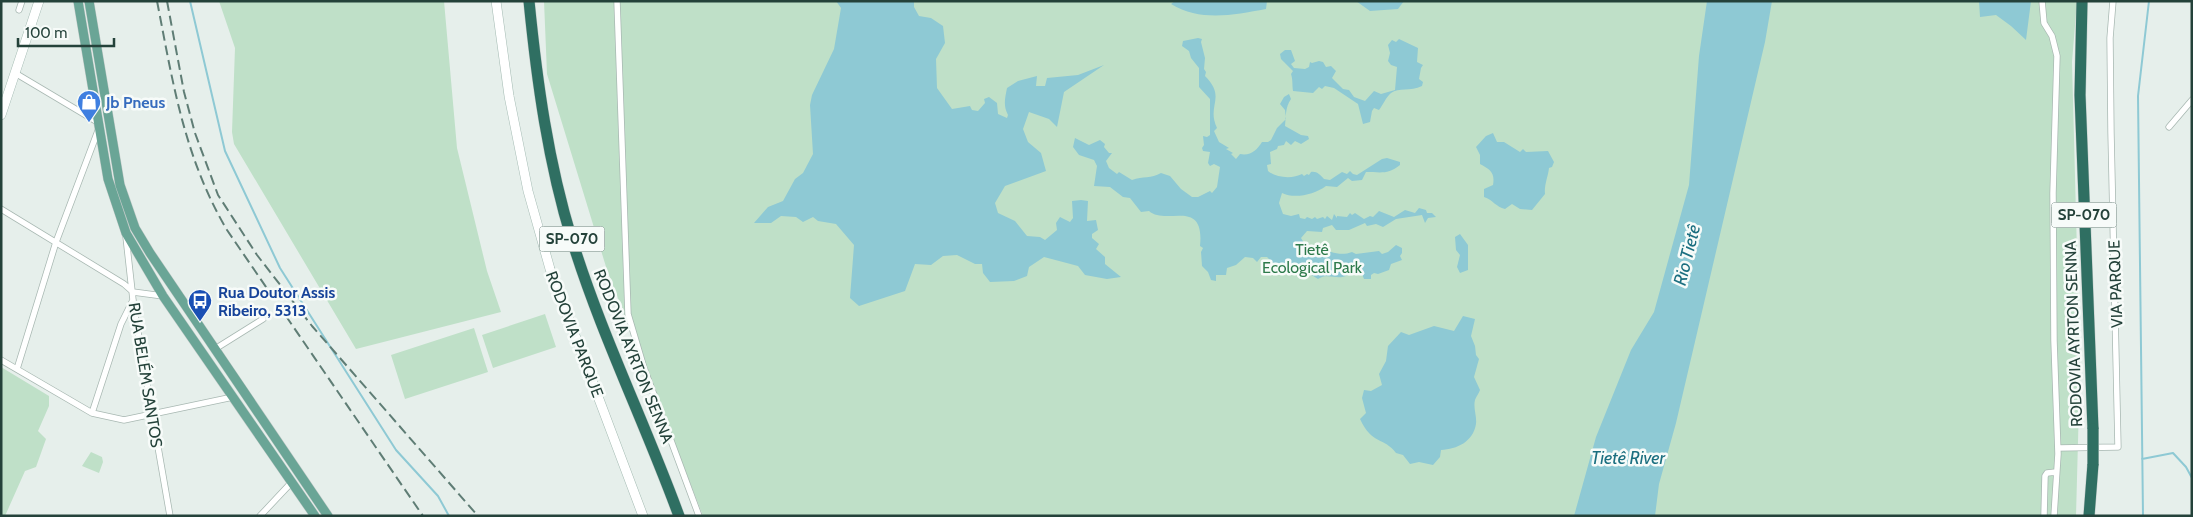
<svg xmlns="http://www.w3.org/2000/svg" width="2193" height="517" font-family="Cabin,sans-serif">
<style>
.green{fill:#bfe0c8}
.water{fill:#8ec9d4}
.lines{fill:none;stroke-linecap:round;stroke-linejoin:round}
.stream{stroke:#8ec9d4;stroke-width:2}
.street-casing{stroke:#a8b8b2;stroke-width:7}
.secondary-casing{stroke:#a4bbb3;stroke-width:10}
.primary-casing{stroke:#c2cac8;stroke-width:10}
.highway-casing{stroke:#c2cac8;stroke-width:12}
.street{stroke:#fff;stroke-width:5.5}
.secondary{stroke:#fff;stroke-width:9}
.primary{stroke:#6aa596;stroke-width:9}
.highway{stroke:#2f6f62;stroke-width:11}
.rail{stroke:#5f7d75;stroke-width:2;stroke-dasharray:10 5;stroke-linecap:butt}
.highway-bridge-casing{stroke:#c2cac8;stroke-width:12;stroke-linecap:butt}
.highway-bridge{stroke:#2f6f62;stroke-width:11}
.labels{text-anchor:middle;stroke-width:5;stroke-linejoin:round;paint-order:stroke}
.shield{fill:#f7fbf9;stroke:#637a73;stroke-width:1}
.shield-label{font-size:15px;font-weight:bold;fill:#24423a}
.shop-label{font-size:16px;font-weight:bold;fill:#366cbe;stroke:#f7fbf9;text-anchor:start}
.park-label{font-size:16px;fill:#2d7a4b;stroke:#f7fbf9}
.street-label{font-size:16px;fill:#24423a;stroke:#f7fbf9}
.transit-label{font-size:16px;font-weight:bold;fill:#164399;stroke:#f7fbf9;text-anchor:start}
.water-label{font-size:18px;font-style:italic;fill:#1c6f80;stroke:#f7fbf9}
</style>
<rect width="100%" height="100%" fill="#e6efeb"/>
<path class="green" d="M219,1H444L457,148L487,271L501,312L356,349L234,144L232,132L235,48Z
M544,1H2077L2072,62L2080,367L2076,516H703L607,270L547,74Z
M545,314L556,347L493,368L482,335Z
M474,328L488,372L405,399L391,355Z
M1,367L49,396V406L38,431L46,439L36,467L25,471L5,516H1Z
M91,452L102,457L103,462L99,473L82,466Z"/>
<path class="water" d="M836,1H914V7L919,16L931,18L943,26L945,43L936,59L937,88L952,109L970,106L972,110L978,111L985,103L984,99L989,97L997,103L998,114L1007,118L1008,115C1003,106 1005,98 1007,88L1018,81L1037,76L1036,86H1045L1047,78L1078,75L1104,65L1064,92L1057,127L1049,119L1029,112L1023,129L1028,142L1041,153L1046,171L1005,186L995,203L998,213L1015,221L1027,236L1040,237L1045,240L1057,230L1056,223L1060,217L1070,222L1073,218L1072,201L1081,200L1088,201L1087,221L1096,220L1098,230L1092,234V238L1099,244L1096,249L1105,257V264L1121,277L1107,279L1085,275L1078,266L1044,257L1029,267L1027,276L1014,281L990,282L983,273L982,264H975L957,255L943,256L931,265L915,264L905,291L859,306L850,298L854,245L836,224L818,221L813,217L803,222L796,217L781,216L771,223H754L768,207L783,201L795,179L803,173L813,154L810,105L812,95L834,49L841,8Z
M1175,1H1267L1266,9C1233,15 1201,22 1171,4Z
M1356,1H1404L1398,9L1370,11Z
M1707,1H1772L1765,42L1676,423L1659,484L1655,516H1574L1596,437L1631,350L1654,312L1689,185L1699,56Z
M1979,1H2031L2026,40L2011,26L1996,15L1980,17Z
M1198,38L1202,39L1201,42L1205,58L1204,69L1206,72L1205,76C1227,98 1206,105 1217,128L1214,131L1219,142L1229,148L1226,149L1233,153L1231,154L1236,159L1240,154C1251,156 1257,150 1262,142H1268L1271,140L1277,128L1286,119L1285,110L1280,104L1284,97L1289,94L1291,99C1285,107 1286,118 1285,126L1301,135L1308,136L1309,139L1301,144L1295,141L1291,145L1286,141L1284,145L1278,146L1277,149L1270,152L1271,164L1267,165L1268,171C1276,178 1293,179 1302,174L1304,176L1307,174L1309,175L1311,172C1317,171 1320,175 1324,179L1330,180L1342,172L1347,174L1350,171L1353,174L1357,175L1382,159L1387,158L1400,162V165C1388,175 1380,172 1366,172L1362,180L1352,181L1348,178L1337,187L1326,186C1314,195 1294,199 1282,193L1279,203L1283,214L1291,216L1299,214L1300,218L1305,219L1307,217L1312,219L1315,217L1317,219L1323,217L1325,219L1327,216L1332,220L1334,214L1337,218V216L1347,217L1350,213L1352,215L1355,213L1364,219L1370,216L1373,217L1379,211L1394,217L1405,210L1415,213L1419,208L1426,210L1427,213H1432L1436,217L1428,218L1425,223L1422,215L1396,219L1383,227L1376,224L1367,226L1365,223L1349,230H1336L1332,225L1323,228L1322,232L1307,231L1301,238L1309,251L1314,245L1317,250L1321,247C1330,253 1342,256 1352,252L1356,254L1379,251L1382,254L1388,252L1396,245L1402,248V253L1400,256L1402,260L1391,264L1389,270L1378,274L1374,273L1371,275V279H1364L1362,274L1353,270C1341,285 1330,271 1318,279L1310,274H1305L1294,263L1285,268L1280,265H1275L1267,257H1261L1257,262L1253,258L1245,257L1236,265L1227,268L1226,275H1216V281L1211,280L1208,272L1202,266L1201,252L1203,248L1200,246C1205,197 1166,226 1149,211L1141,212L1130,198L1123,197L1110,187L1094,186L1097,166L1094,160L1079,155L1073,147L1075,138L1089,145L1100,140L1105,144L1104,147L1109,153H1112L1106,161L1109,168L1117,174L1119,172L1132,180C1143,176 1151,179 1161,173L1170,176L1181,189L1192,197H1198L1210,191L1212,193L1217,187L1220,167L1214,164L1210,166L1208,163L1210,152L1203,151L1202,148L1204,145L1203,136L1207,137L1210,135V99L1199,87V68L1191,58L1189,51L1182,46L1183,41Z
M1399,39L1418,48L1417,62L1423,65L1421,68L1419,79L1423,82L1422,86C1410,92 1399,87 1391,93C1386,97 1383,105 1379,110L1374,108L1372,111L1370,122L1363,124L1358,104L1334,88L1325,86L1322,89L1319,87L1313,93L1293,91C1292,84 1293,80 1291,74L1293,71L1281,59L1280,54L1285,50H1291L1295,61L1291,64L1294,68L1305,69L1309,67L1310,62L1312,63L1319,61L1323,62L1326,67L1331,66L1336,71L1332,78L1343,89L1349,90L1354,97L1365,101L1374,91L1381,94L1395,90L1397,67L1391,65L1388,61L1390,53L1388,45L1392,40L1396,42Z
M1493,133L1497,142H1504L1520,152L1523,149L1526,152L1548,151L1554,162L1552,167L1549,168C1548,177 1544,185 1545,194L1532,210L1520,209L1512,204L1505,209C1496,207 1493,200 1484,197V189L1493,185C1495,173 1491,170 1480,164V155L1476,147L1486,136Z
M1460,234L1468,245V270L1460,273L1457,267L1460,255L1456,250L1455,237Z
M1463,316L1475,319L1471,336L1475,346L1476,355L1479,359L1474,377L1480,390C1479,393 1476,397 1475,400C1473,408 1477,416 1476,424C1473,442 1457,449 1441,450L1440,457L1433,465L1419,462L1410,464L1403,455L1396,453C1384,437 1372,445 1360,419L1366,413L1362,398L1364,390L1371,391L1382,385L1379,374L1386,361L1388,346L1401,332L1409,335L1434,326L1454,331Z"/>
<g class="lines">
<path class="stream" d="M190,1L225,151L280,268L396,450L438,496L449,516
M2142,459L2173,453L2186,467L2192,478
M2143,516L2138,96L2149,1"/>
<g class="street-casing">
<path id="street" d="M617,1L628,314L644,368L699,516
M2042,1L2044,23L2052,36L2057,56L2053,193L2054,341L2058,454L2054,516
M19,10L22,1
M15,73L99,123
M2169,127L2192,100
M1,209L124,284L133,292
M126,237L134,309L170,516
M133,292L163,296
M215,349L263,319
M1,360L92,413L124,420L233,397
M17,369L56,242L99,128
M92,413L121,324L133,300
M2058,448L2118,447L2111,133L2110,38L2113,1
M260,516L291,483
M2044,516L2045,476L2047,473L2056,472"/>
</g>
<g class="secondary-casing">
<path id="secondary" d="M496,1L509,96L528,191L550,269L643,516
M1,115L39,1"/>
</g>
<g class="primary-casing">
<path id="primary" d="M78,1L108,179L126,233L163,296L315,516
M89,1L120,185L135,228L150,253L328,516"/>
</g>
<g class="highway-casing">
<path id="highway" d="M529,1C537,82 548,162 572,240C601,334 645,423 679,516
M2082,1L2080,95L2093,429
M2089,516L2093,464"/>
</g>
<use href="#street" class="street"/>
<use href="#secondary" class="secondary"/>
<use href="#primary" class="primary"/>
<use href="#highway" class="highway"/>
<path class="rail" d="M157,1C173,83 184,157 227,230L423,516
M167,1L184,92L195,133L218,195L257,255L312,326L478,516"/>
<g class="highway-bridge-casing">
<path id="highway-bridge" d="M2093,464V429"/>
</g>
<use href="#highway-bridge" class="highway-bridge"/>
</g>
<defs>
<g id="shop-pin" transform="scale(1.25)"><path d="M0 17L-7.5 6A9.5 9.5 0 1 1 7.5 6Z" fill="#3f7fe0" stroke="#f7fbf9"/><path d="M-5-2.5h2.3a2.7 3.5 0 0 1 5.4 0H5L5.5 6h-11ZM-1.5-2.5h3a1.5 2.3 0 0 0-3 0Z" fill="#fff"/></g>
<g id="bus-pin" transform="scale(1.25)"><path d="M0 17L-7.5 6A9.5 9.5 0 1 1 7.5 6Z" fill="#1a4fb4" stroke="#f7fbf9"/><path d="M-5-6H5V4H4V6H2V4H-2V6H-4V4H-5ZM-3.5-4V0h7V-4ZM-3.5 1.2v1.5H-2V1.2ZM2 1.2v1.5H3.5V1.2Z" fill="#fff"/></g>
</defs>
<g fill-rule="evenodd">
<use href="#shop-pin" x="89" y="102"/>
<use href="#bus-pin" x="200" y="301"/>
</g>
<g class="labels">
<g class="shield">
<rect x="2051.5" y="202.5" width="65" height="25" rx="4"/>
<rect x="539.5" y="226.5" width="65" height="25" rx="4"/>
</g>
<g class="shield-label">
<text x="2084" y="220">SP-070</text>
<text x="572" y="244">SP-070</text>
</g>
<g class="shop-label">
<text x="106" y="108">Jb Pneus</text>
</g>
<g class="park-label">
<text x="1312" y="255">Tietê<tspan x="1312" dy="18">Ecological Park</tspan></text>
</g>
<g class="street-label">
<text transform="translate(2115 284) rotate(-92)" y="6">VIA PARQUE</text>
<text transform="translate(575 334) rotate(69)" y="6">RODOVIA PARQUE</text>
<text transform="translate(2073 334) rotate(-92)" y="6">RODOVIA AYRTON SENNA</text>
<text transform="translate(634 356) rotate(68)" y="6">RODOVIA AYRTON SENNA</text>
<text transform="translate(146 375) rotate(81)" y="6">RUA BELÉM SANTOS</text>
</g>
<g class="transit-label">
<text x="218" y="298">Rua Doutor Assis<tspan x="218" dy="18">Ribeiro, 5313</tspan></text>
</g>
<g class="water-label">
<text transform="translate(1687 255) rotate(-76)" y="6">Rio Tietê</text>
<text x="1628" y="464">Tietê River</text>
</g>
</g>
<rect width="2193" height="517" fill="none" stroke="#24423a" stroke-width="5"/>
<path d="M18 38v8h96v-8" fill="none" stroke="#24423a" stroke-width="2.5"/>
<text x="25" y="38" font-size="15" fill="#24423a" stroke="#f7fbf9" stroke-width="4" paint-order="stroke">100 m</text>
</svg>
